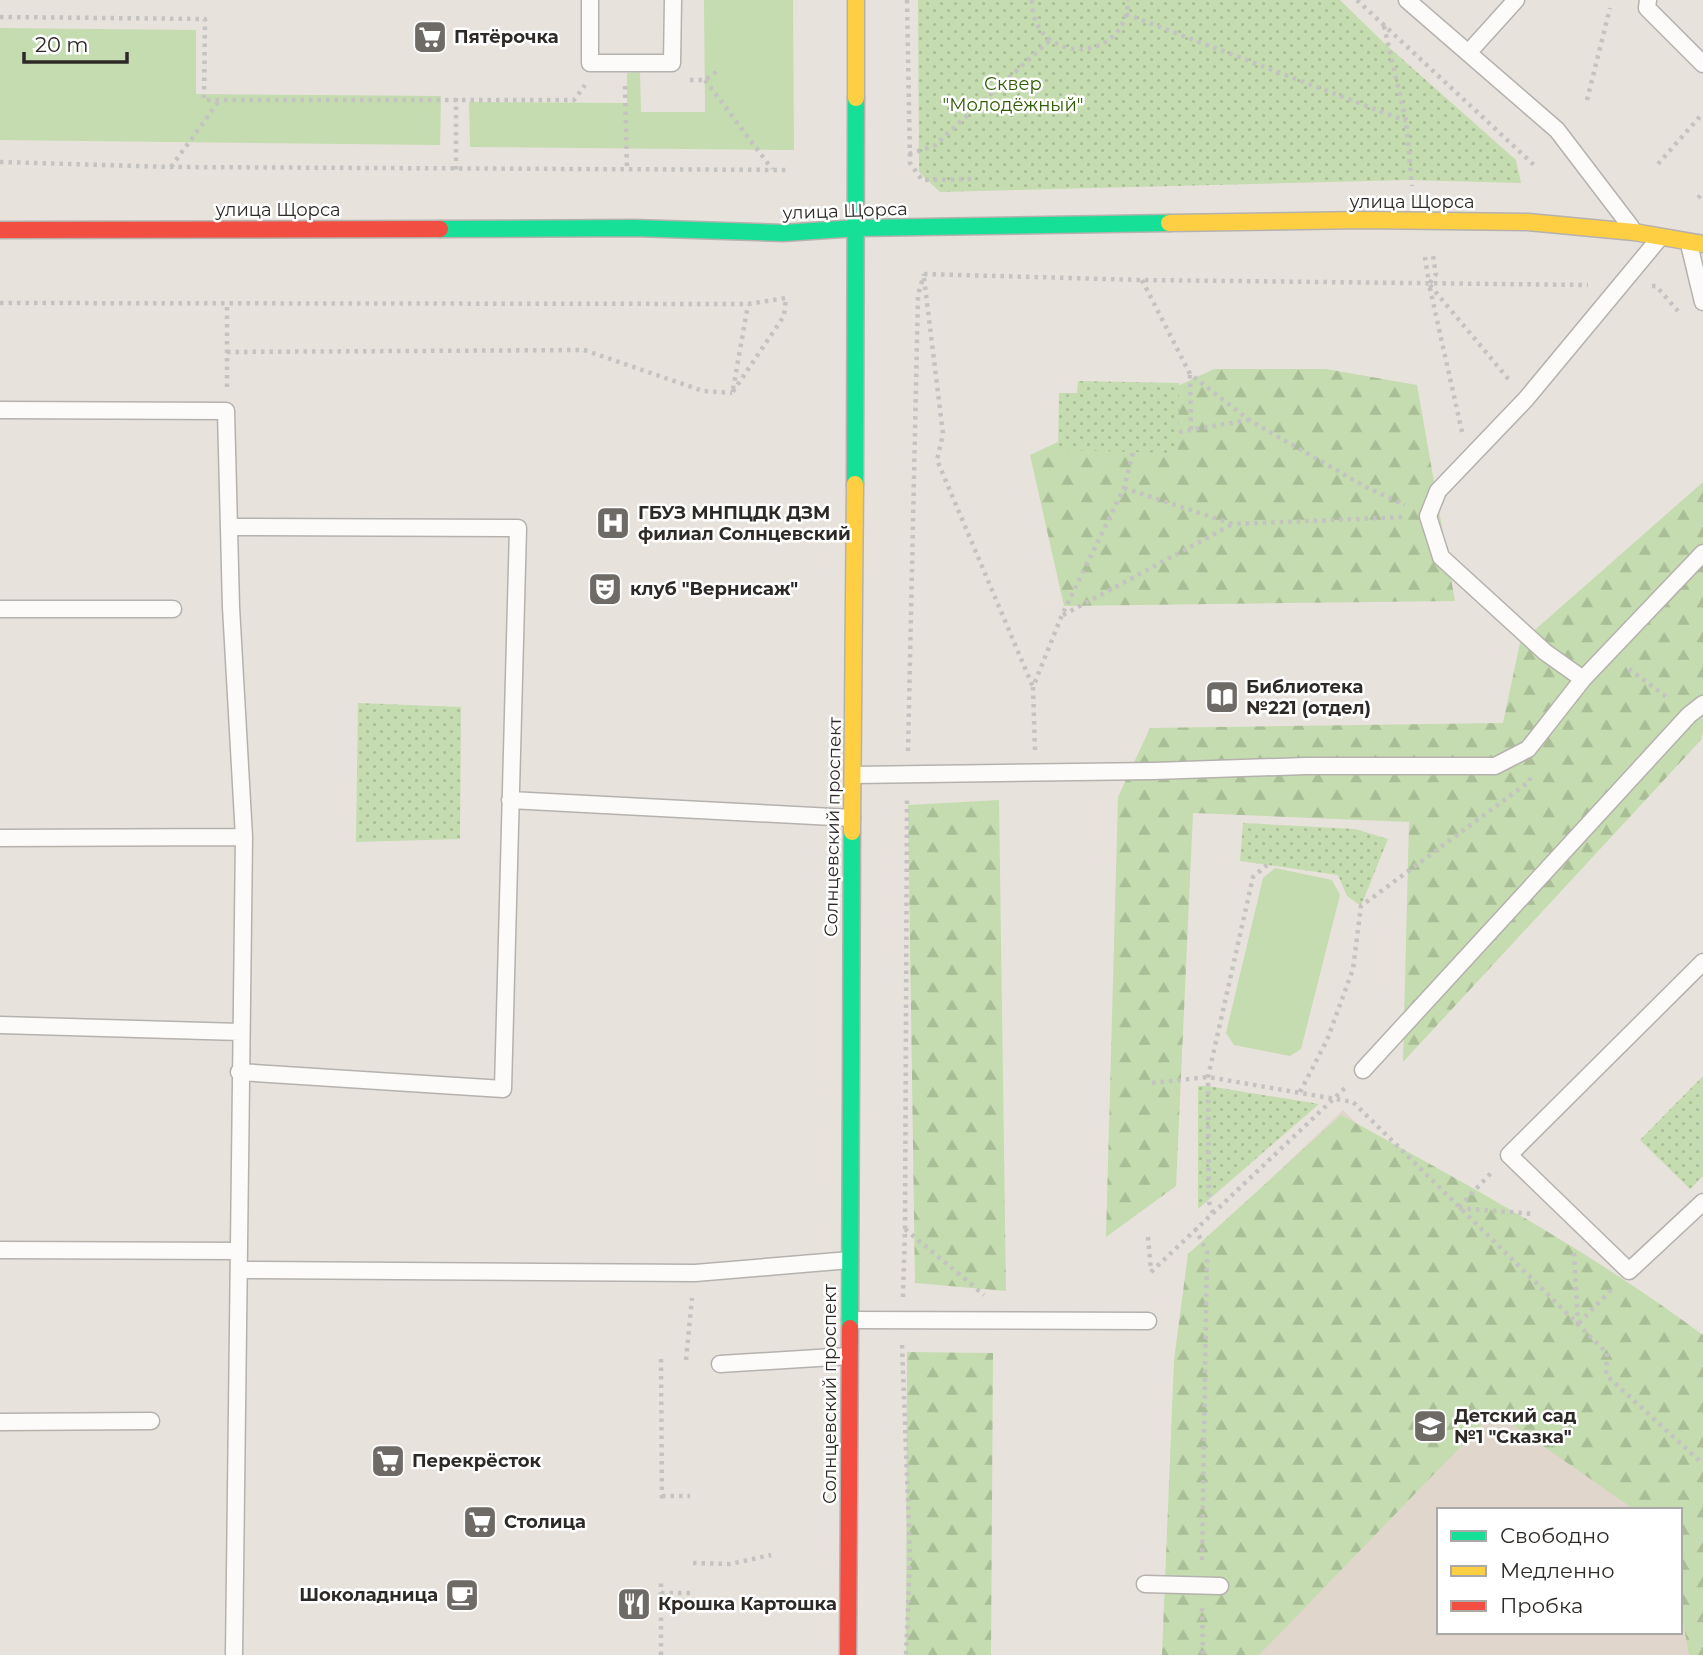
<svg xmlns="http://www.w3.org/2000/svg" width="1703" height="1655" font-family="Montserrat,sans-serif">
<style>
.built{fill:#e1d6cb;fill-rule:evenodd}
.grass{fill:#c4dcaf}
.forest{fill:url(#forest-firs)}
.park{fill:url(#park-dots)}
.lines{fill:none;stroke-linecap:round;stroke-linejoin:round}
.lane-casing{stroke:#b5b1ad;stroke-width:19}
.fast-casing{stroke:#b5b1ad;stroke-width:19}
.slow-casing{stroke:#b5b1ad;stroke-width:19}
.jam-casing{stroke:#b5b1ad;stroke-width:19}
.path{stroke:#c4c3c1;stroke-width:4.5;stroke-dasharray:3.5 5;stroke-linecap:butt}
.lane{stroke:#fcfbfa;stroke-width:16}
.fast{stroke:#16e098;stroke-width:16}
.slow{stroke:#ffcf43;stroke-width:16}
.jam{stroke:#f24e42;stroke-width:16}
.labels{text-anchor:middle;stroke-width:5;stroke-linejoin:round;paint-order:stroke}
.poi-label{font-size:18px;font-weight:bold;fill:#2d2926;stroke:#fff;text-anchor:start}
.park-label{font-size:18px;fill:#2e5c00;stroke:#fff}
.street-label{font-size:18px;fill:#2d2926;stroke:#fff}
</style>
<defs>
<pattern id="forest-firs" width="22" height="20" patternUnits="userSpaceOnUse" patternTransform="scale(1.75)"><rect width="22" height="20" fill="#c4dcaf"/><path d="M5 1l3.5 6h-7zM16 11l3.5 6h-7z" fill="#a9bd96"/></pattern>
<pattern id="park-dots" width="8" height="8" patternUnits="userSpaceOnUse" patternTransform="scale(1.75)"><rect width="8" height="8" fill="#c4dcaf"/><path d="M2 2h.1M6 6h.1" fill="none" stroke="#a9bd96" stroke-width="1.8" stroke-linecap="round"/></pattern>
</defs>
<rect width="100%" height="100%" fill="#e8e2dc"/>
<path class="built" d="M1343,1110L1588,1356L1703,1486L1701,1655H1220L1219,1228ZM1439,1510H1680V1632H1439Z"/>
<path class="grass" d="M704,0H793L794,150L470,147L469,102L627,103V73L640,72L641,112H705Z
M0,28L196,30V94L441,96L440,145L0,140Z
M1275,868L1332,880L1340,895L1301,1049L1290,1056L1234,1045L1226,1033L1263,878Z"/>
<path class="forest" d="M1214,369H1326L1417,385L1455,601L1064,606L1030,455Z
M1703,482V732L1701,740L1403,1062L1409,822L1193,813L1176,1186L1106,1237L1118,797L1150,728L1503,723L1520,643Z
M999,800L1006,1291L915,1283L908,805Z
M1341,1115C1465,1183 1590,1251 1703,1335V1655H1689L1680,1604V1510H1635L1494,1412L1259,1655H1162L1174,1360L1188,1254Z
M907,1352L993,1353L991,1655H906Z"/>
<path class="park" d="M918,0H1340L1383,42L1516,160L1521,183L1408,180L940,192L919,172Z
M1078,381L1179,383L1178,453L1058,450L1059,393H1077Z
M358,703L461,707L460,839L356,842Z
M1243,823L1355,829L1388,839L1361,906L1347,896L1338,875L1240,861Z
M1703,1076V1176L1690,1189L1640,1140Z
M1198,1086H1208L1319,1104L1198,1209Z"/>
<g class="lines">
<g class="lane-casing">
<path id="lane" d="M590,0V63H672L673,0
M1407,0L1557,130L1631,227
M1648,0L1647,8L1703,64
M1469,52L1516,0
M1689,244L1703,302
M0,410L226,411L231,607L244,837L234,1655
M229,527L518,528L503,1089L239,1072
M0,609H173
M1583,679L1545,652L1441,557L1428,516L1438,491L1526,399L1658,240
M853,775L1154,771L1306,766H1495L1528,749L1583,679L1703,553
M510,800L852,818
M0,838L244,837
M1703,962L1509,1155L1629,1271L1703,1202
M0,1025L240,1032
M1363,1070L1689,715L1703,704
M0,1250L239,1251
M239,1270L695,1273L850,1260
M850,1320L1148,1321
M720,1364L849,1356
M0,1422L151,1421
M1145,1584L1220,1586"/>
</g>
<g class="fast-casing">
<path id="fast" d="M440,229L634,228L783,233L857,228L1169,223
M855,484L856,98
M850,1328L852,832"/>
</g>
<g class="slow-casing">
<path id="slow" d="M856,0V98
M1169,223L1363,220L1528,222L1634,232L1703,244
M852,832L855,484"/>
</g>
<g class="jam-casing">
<path id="jam" d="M0,230L440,229
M848,1655L850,1328"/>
</g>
<path class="path" d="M907,0L910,163L922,180L974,179
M1032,0C1031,65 1127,66 1128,0
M1357,0L1534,165
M1126,14L1406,121
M0,17L205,19L204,100H574L585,85
M1384,26L1406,121L1412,186
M690,80H705L720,69
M705,80L772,169
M625,86L627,169
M456,98V170
M1587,100L1610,8
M909,154L934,146L1050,40
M0,162L171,167L786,170
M1658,164L1703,113
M171,167L219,101
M1698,198L1703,193
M1425,257L1429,283
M924,274L1142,280L1588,285
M924,278L943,434L937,460L1033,687
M1142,280L1190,374L1249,420L1366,487L1405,505
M1430,283L1436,274L1433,256
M1652,286H1656L1678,311
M0,303L748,304L786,298L784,316L732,393
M227,352L584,350L703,391L732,393
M1190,375L1191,431
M227,387V304
M733,389L748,305
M1179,432L1248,420
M1462,432L1429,284L1510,381
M1124,488L1233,524L1406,517
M1063,615L1233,524
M1629,669L1669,699
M1035,750L1033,687L1062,615L1124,488L1133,452
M908,751L918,295L924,274
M1152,1083L1208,1077L1353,1102L1607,1353L1606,1375L1703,1464
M1300,1092L1327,1040L1353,969L1361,906L1530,781V776
M1459,1207L1491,1173
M1459,1208L1534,1214
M1213,1213L1209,1202L1208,1077L1253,877L1267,865
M1195,1228L1207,1252L1202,1561
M905,1229L984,1295
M1148,1237L1151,1271
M1574,1253L1578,1324
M1151,1272L1345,1088
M903,1297L905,1229L907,799
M1579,1323L1612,1289
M902,1345L910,1555L906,1655
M661,1359L662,1503
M686,1360L692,1298
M662,1496H690
M693,1563L730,1564L771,1555
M661,1593H692
M1202,1608L1203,1655
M661,1655V1582"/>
<use href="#lane" class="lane"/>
<use href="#fast" class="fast"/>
<use href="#slow" class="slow"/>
<use href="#jam" class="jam"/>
</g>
<defs>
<g id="supermarket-square" transform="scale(1.75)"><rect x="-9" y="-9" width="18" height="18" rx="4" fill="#6e6a66" stroke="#fff"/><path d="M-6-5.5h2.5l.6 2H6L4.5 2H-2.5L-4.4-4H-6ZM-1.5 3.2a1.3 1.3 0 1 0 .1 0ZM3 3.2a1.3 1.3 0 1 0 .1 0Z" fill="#fff"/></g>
<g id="hospital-square" transform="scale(1.75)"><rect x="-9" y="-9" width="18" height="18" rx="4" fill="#6e6a66" stroke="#fff"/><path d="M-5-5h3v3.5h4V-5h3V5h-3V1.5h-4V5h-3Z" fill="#fff"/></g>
<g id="theatre-square" transform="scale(1.75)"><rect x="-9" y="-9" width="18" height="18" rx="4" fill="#6e6a66" stroke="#fff"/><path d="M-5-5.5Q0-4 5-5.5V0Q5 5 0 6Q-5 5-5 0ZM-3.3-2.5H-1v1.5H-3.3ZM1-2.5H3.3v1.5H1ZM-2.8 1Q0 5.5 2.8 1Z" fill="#fff"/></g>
<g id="library-square" transform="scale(1.75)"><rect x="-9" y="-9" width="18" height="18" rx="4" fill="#6e6a66" stroke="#fff"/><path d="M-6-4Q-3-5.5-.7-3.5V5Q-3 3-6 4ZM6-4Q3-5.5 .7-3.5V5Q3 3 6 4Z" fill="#fff"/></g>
<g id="school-square" transform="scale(1.75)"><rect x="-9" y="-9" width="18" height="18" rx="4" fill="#6e6a66" stroke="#fff"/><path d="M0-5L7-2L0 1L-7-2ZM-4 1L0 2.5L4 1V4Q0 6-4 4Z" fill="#fff"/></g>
<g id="cafe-square" transform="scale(1.75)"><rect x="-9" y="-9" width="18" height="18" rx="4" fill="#6e6a66" stroke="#fff"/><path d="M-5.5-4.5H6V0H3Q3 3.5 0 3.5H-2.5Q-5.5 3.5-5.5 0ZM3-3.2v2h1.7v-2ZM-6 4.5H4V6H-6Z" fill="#fff"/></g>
<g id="restaurant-square" transform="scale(1.75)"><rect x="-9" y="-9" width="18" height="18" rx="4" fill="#6e6a66" stroke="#fff"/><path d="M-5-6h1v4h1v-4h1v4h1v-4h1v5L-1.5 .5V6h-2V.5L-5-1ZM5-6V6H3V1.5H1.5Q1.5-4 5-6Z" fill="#fff"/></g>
</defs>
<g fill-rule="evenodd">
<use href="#supermarket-square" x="430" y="37"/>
<use href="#hospital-square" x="613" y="523"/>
<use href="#theatre-square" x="605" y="589"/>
<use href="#library-square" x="1222" y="697"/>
<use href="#school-square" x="1430" y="1426"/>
<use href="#supermarket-square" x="388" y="1461"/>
<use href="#supermarket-square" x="480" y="1522"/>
<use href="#cafe-square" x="462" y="1595"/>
<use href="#restaurant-square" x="634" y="1604"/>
</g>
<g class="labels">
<g class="poi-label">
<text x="454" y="43">Пятёрочка</text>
<text x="638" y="519">ГБУЗ МНПЦДК ДЗМ<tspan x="638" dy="21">филиал Солнцевский</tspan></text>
<text x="630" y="595">клуб "Вернисаж"</text>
<text x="1246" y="693">Библиотека<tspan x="1246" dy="21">№221 (отдел)</tspan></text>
<text x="1454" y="1422">Детский сад<tspan x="1454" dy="21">№1 "Сказка"</tspan></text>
<text x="412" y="1467">Перекрёсток</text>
<text x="504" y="1528">Столица</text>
<text x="438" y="1601" text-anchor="end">Шоколадница</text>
<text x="658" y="1610">Крошка Картошка</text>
</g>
<g class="park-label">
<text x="1013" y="90">Сквер<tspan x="1013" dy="21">"Молодёжный"</tspan></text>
</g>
<g class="street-label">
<text x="1412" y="208">улица Щорса</text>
<text x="278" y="216">улица Щорса</text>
<text transform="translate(845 211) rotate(-2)" y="6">улица Щорса</text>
<text transform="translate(833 827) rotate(-89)" y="6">Солнцевский проспект</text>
<text transform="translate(830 1394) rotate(-90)" y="6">Солнцевский проспект</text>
</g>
</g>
<rect x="1437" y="1508" width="245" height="126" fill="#ffffff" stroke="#aba9a8" stroke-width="2"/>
<rect x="1451" y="1531" width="35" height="10" fill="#16e098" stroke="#aba9a8" stroke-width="2"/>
<text x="1500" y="1543" font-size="21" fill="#2d2926">Свободно</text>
<rect x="1451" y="1566" width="35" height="10" fill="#ffcf43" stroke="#aba9a8" stroke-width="2"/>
<text x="1500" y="1578" font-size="21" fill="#2d2926">Медленно</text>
<rect x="1451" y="1601" width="35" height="10" fill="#f24e42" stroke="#aba9a8" stroke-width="2"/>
<text x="1500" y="1613" font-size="21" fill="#2d2926">Пробка</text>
<path d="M24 52v10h103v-10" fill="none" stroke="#2d2926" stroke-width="3.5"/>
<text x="35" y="52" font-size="21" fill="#2d2926" stroke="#ffffff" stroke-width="5" paint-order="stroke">20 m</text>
</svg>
